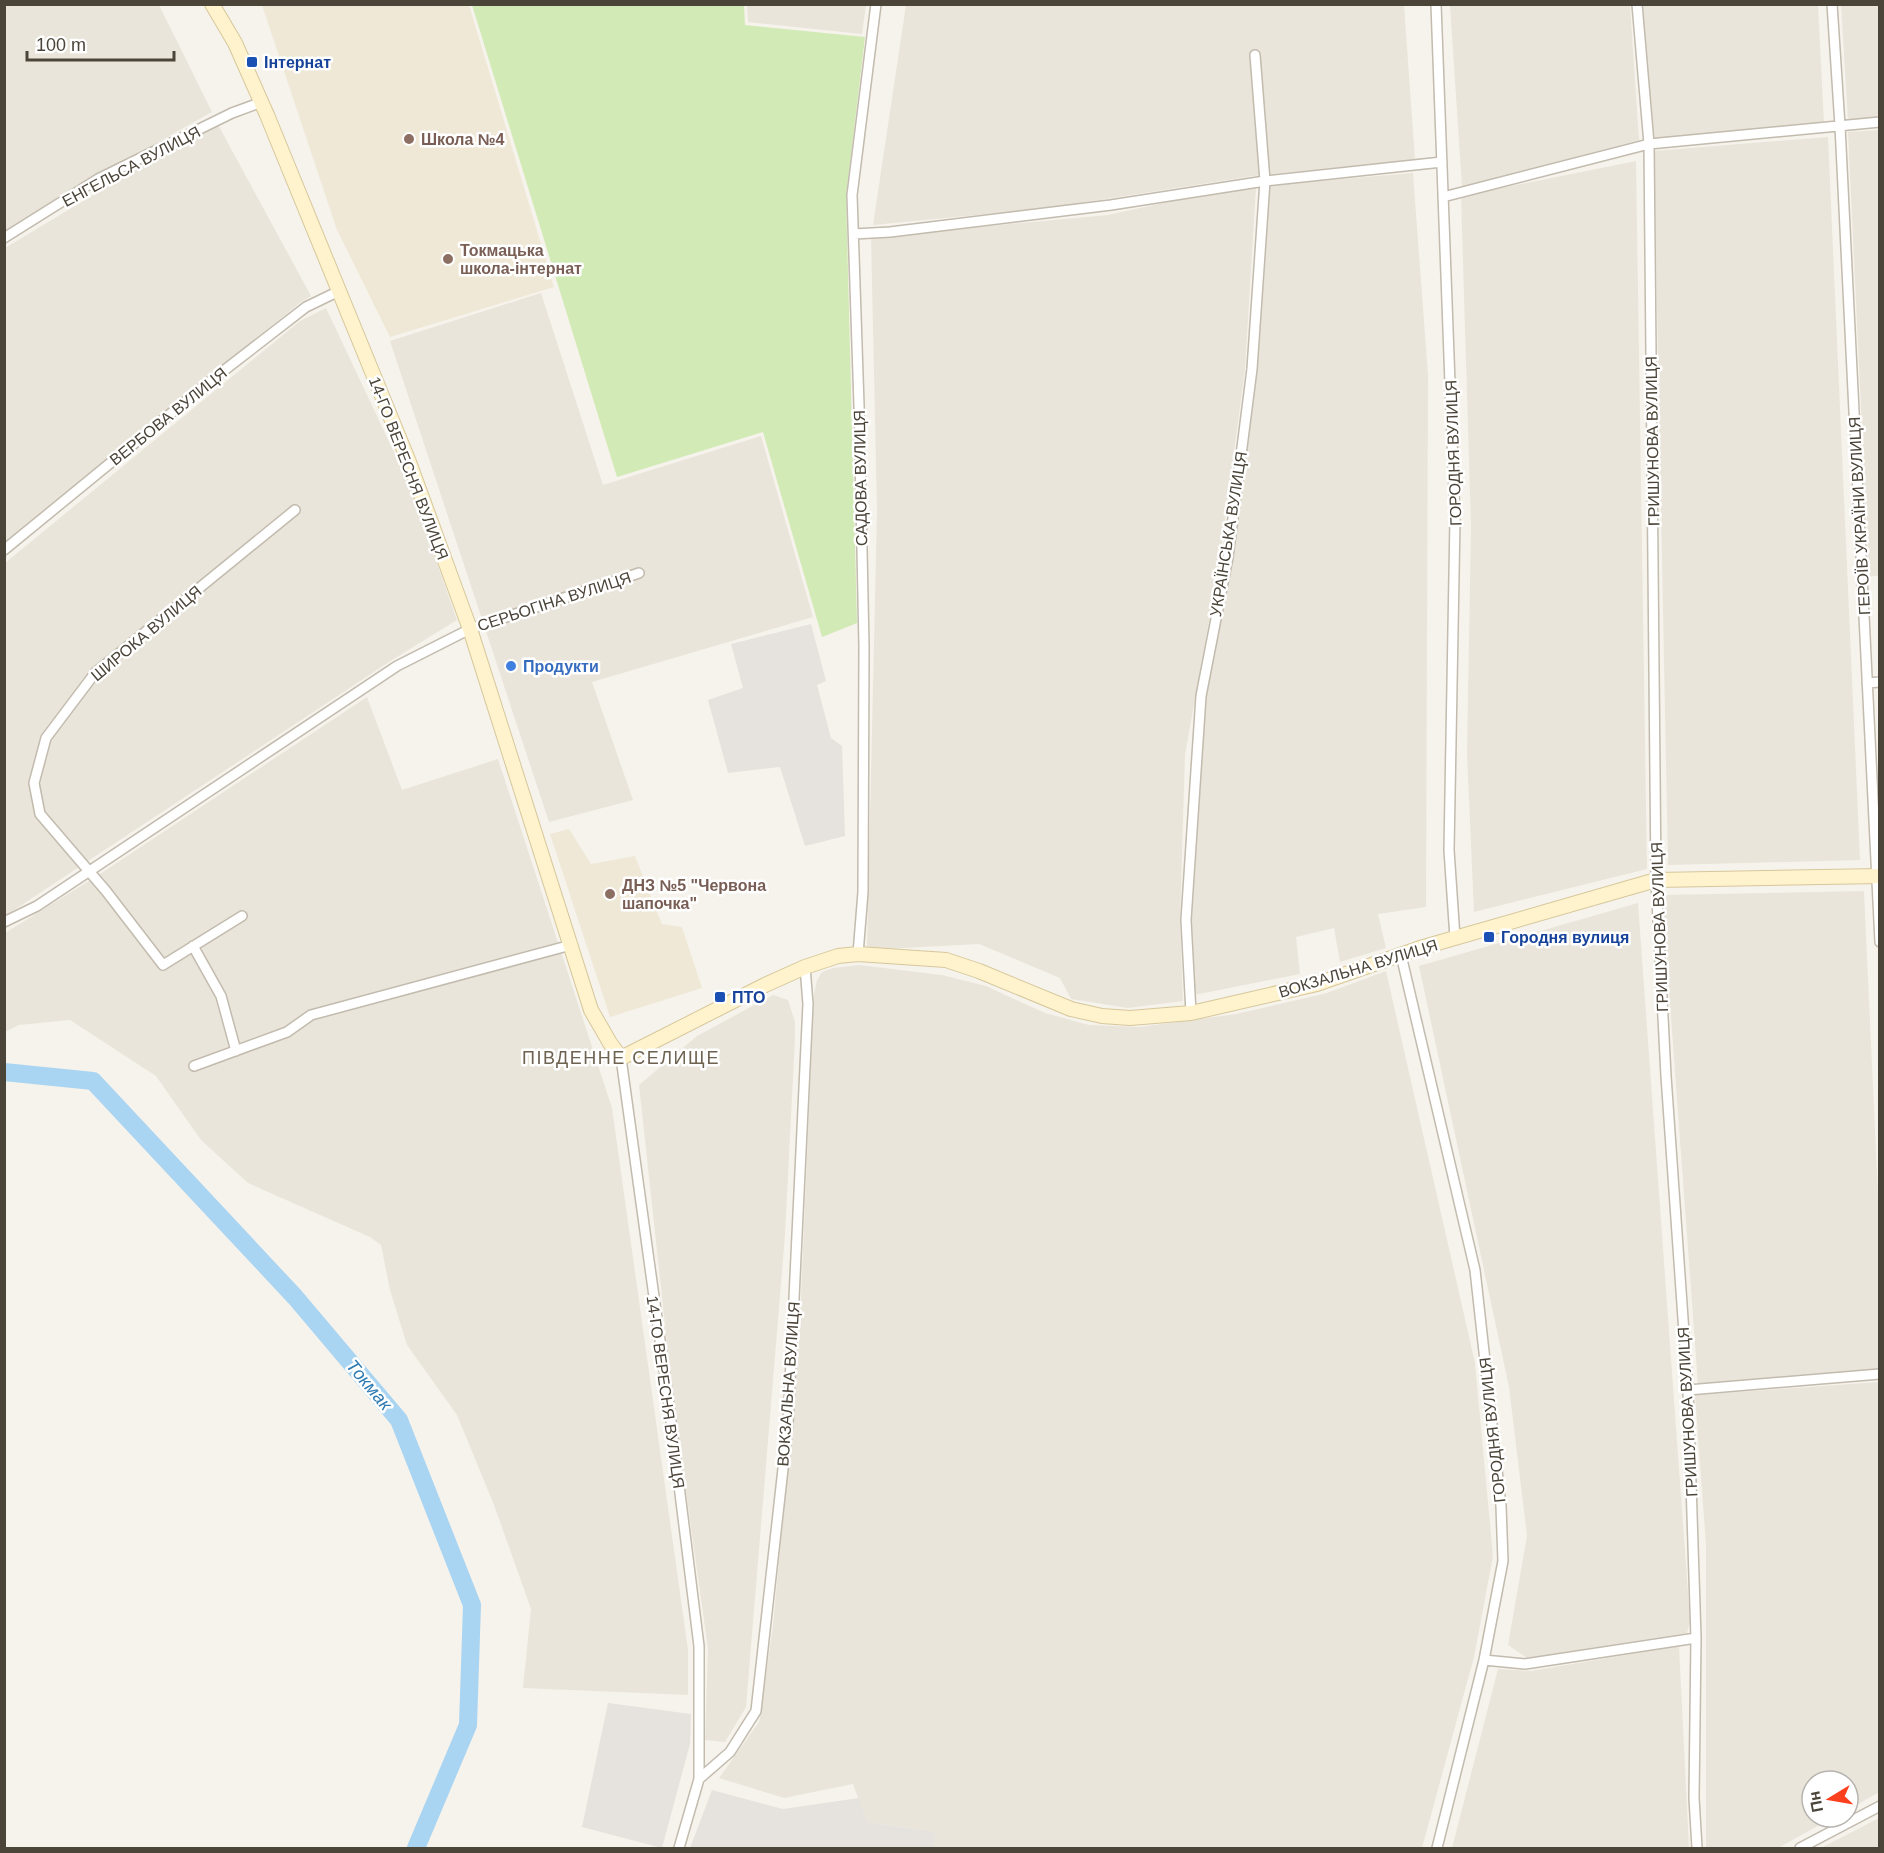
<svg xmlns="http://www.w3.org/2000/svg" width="1884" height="1853" font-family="Helvetica,sans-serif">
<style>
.residential{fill:#eae5da}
.industrial{fill:#e6e2dd}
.education{fill:#efe8d6}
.green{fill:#d2eab5}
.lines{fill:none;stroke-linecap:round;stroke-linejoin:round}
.river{stroke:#a9d4f2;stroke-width:18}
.street-casing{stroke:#c2bbae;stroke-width:12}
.secondary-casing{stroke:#d6c79b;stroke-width:16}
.street{stroke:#fff;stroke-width:9}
.secondary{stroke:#fff3cd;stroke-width:14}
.transit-dot{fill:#1a4fb4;stroke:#fff;stroke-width:2}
.education-dot{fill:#8d6e63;stroke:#fff;stroke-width:2}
.shop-dot{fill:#3f7fe0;stroke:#fff;stroke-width:2}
.labels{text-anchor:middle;stroke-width:5;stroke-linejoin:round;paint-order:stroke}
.transit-label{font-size:16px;font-weight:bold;fill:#164399;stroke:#fff;text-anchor:start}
.education-label{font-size:16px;font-weight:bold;fill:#785e54;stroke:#fff;text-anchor:start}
.street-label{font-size:16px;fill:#4b4439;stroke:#fff}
.shop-label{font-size:16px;font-weight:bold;fill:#366cbe;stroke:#fff;text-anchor:start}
.neighbourhood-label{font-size:18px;letter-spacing:1.5px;fill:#6e6250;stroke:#fff}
.water-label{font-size:18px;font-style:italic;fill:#2e7ab2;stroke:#fff}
</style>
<rect width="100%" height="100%" fill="#f6f3ec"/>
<path class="residential" d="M8,4L159,5L212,112L96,177L5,233V7Z
M747,5V4L866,5L862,34L748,22Z
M906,5H1404L1415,160L1253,176L1048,208L873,225Z
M1450,5H1630L1639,140L1462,187Z
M1643,5H1818L1824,123L1653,139Z
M1841,5H1879V117L1848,120Z
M216,121L311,296L301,302L5,542V248Z
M1879,130L1880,575L1869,577L1848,132Z
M1828,137L1860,860L1668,865L1654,151Z
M1636,161L1647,869L1474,912L1467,753L1471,526L1461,196Z
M1413,173L1428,376L1426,907L1378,914L1386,948L1340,962L1334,928L1296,937L1300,974L1194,995L1192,919L1206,697L1232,556L1255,369L1270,185Z
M1256,187L1245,369L1219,565L1185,755L1180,919L1183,1001L1128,1008L1071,999L1060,978L979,944L867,950L877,510L871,237L1108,215L1213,192Z
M541,293L603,485L761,436L813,617L592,682L633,800L549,822L390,341Z
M326,308L410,486L457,620L392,660L5,916V563L300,321Z
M367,697L402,790L498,759L612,1108L688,1650V1695L523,1688L531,1609L494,1505L457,1415L407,1345L390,1290L381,1245L370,1237L248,1183L201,1140L156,1076L70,1020L19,1025L5,1032V933L97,876Z
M1864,891L1879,1218V1369L1698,1385L1662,895Z
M1638,903L1690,1621L1687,1633L1527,1658L1508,1645L1527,1536L1509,1387L1419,966Z
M859,965L942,975L986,986L1045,1013L1089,1025L1140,1027L1236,1014L1327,993L1386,971L1475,1363L1493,1556L1474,1657L1422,1848H933L935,1832L867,1822L853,1784L784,1798L719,1778L759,1722L773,1626L799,1343L814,994L817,980L822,972L833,968Z
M773,995L788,1000L795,1022V1038L785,1235L746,1707L725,1742L705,1740L708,1649L673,1398L639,1085L697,1036Z
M1879,1382V1792L1848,1810V1781H1812V1817H1834L1778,1848H1706V1545L1695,1395Z
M1679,1646L1689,1848H1452L1498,1669L1531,1671Z
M1879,1818V1848H1821Z"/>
<path class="industrial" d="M811,624L826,681L817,685L831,738L842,746L845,836L805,846L780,767L728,773L708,700L743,688L731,644Z
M608,1703L691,1714L690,1744L662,1848L582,1827Z
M712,1790L783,1809L859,1798L867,1822L936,1832L933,1848H690Z"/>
<path class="education" d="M262,5H469L554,287L390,337L337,230Z
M569,829L591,864L635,856L662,924L682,927L702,988L610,1017L550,834Z"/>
<path class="green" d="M472,5H744L745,25L865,37L846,196L857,623L822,637L763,432L617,477Z"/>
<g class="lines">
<path class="river" d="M4,1072L93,1081L295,1297L399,1420L472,1605L468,1725L416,1848"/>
<g class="street-casing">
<path id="street" d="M1436,4L1455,519L1449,850L1455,938
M1637,4L1649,144L1656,880L1666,1076L1688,1390L1696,1638L1694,1798L1697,1848
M1832,4L1840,126L1880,942
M1443,197L1649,144L1880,122
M854,234L890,232L1111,205L1265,181L1442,162
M4,238L98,179L232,113L262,102
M4,550L213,379L306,307L339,291
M1867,683L1880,682
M242,916L163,965L106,891L40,814L34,783L46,738L95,673L295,510
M4,922L37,906L397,666L470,629L639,573
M193,946L221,996L236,1051
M858,954L863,892L864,646L859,405L852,195L876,4
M1401,955L1475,1270L1501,1506L1503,1561L1484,1660L1437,1848
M1191,1013L1186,920L1201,696L1228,557L1252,369L1265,181L1255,55
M621,1058L669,1405L699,1646V1779L679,1848
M194,1066L287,1032L311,1015L571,945
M1688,1390L1880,1374
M1484,1660L1525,1664L1696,1638
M699,1779L730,1752L756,1711L788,1424L808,1004L805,967
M1800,1848L1880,1806"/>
</g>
<g class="secondary-casing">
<path id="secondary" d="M212,4L235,43L267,115L409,462L470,629L591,1010L610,1043L621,1058L765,985L805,967L838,956L858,954L946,960L979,971L1071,1009L1102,1016L1130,1018L1191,1013L1317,984L1420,948L1656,880L1880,876"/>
</g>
<use href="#street" class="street"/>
<use href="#secondary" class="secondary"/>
</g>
<g class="transit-dot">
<rect x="246" y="56" width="12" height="12" rx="3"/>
<rect x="1483" y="931" width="12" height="12" rx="3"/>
<rect x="714" y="991" width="12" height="12" rx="3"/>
</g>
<g class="education-dot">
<circle cx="409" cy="139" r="6"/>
<circle cx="448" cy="259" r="6"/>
<circle cx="610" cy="894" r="6"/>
</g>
<circle class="shop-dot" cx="511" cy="666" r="6"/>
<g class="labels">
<g class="transit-label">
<text x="264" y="68">Інтернат</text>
<text x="1501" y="943">Городня вулиця</text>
<text x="732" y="1003">ПТО</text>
</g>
<g class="education-label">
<text x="421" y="145">Школа №4</text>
<text x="460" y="256">Токмацька<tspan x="460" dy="18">школа-інтернат</tspan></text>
<text x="622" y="891">ДНЗ №5 "Червона<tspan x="622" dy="18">шапочка"</tspan></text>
</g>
<g class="street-label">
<text transform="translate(131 166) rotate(-28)" y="6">ЕНГЕЛЬСА ВУЛИЦЯ</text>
<text transform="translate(168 416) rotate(-39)" y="6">ВЕРБОВА ВУЛИЦЯ</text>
<text transform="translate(1652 441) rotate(-91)" y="6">ГРИШУНОВА ВУЛИЦЯ</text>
<text transform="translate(1453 453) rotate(-92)" y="6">ГОРОДНЯ ВУЛИЦЯ</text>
<text transform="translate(409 468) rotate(69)" y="6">14-ГО ВЕРЕСНЯ ВУЛИЦЯ</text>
<text transform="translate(860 478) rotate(-91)" y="6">САДОВА ВУЛИЦЯ</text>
<text transform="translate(1859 516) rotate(-93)" y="6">ГЕРОЇВ УКРАЇНИ ВУЛИЦЯ</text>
<text transform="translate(1228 534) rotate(-81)" y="6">УКРАЇНСЬКА ВУЛИЦЯ</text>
<text transform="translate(554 601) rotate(-18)" y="6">СЕРЬОГІНА ВУЛИЦЯ</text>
<text transform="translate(146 633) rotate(-40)" y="6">ШИРОКА ВУЛИЦЯ</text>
<text transform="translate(1659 927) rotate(-92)" y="6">ГРИШУНОВА ВУЛИЦЯ</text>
<text transform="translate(1358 968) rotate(-17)" y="6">ВОКЗАЛЬНА ВУЛИЦЯ</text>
<text transform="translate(788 1384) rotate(-86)" y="6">ВОКЗАЛЬНА ВУЛИЦЯ</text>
<text transform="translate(666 1392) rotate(82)" y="6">14-ГО ВЕРЕСНЯ ВУЛИЦЯ</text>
<text transform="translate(1687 1412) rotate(-93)" y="6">ГРИШУНОВА ВУЛИЦЯ</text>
<text transform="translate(1492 1430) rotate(-96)" y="6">ГОРОДНЯ ВУЛИЦЯ</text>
</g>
<g class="shop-label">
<text x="523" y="672">Продукти</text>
</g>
<g class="neighbourhood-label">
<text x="621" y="1064">ПІВДЕННЕ СЕЛИЩЕ</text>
</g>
<g class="water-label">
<text transform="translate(369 1385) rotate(50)" y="6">Токмак</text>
</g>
</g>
<rect width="1884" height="1853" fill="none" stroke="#4b4439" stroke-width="12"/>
<g transform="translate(1830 1799) rotate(259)"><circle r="28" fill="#ffffff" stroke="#b7b4b0" stroke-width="1.5"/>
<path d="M0-4.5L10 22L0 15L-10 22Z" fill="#fc3f1d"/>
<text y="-9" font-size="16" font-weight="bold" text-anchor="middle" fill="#4b4439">Пн</text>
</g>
<path d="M27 51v9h147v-9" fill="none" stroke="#4b4439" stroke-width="3"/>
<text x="36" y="51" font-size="18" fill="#4b4439" stroke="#ffffff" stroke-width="4.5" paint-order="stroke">100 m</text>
</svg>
